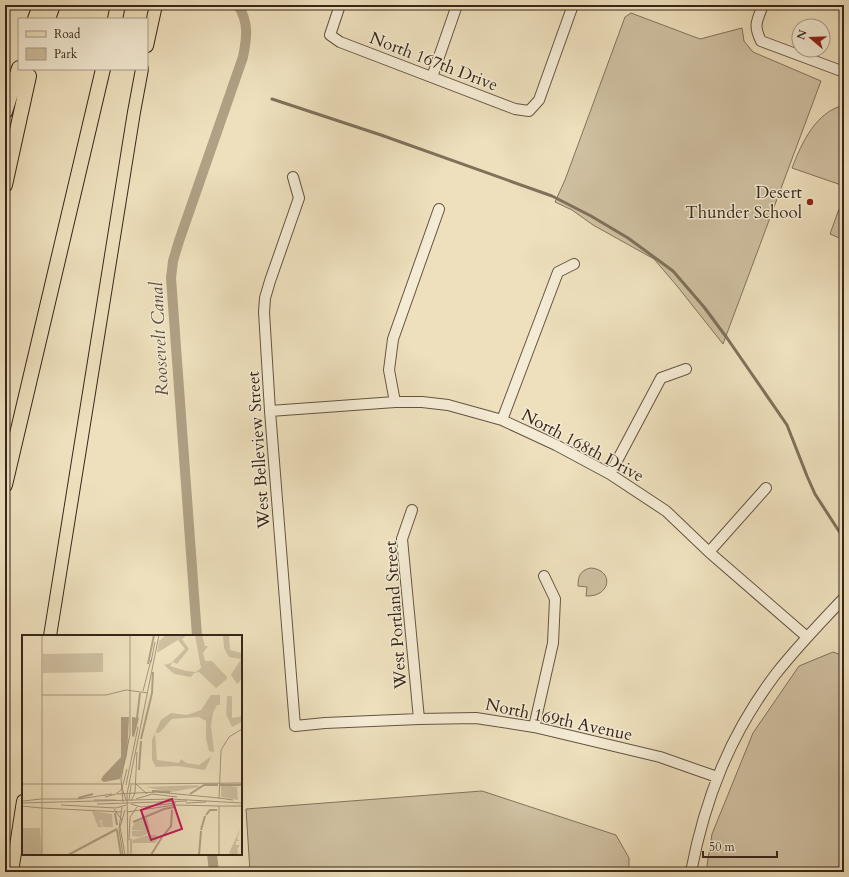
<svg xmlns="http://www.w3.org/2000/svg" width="849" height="877" font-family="Cardo,serif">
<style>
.green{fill:#cfc0a1;stroke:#83735d}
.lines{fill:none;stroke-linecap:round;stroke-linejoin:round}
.stream{stroke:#80705a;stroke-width:3}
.canal{stroke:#b0a185;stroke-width:10}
.minor-casing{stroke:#655442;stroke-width:12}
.major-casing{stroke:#372619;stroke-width:14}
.highway-casing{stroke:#372619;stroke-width:16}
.minor{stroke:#f4ebd4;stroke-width:10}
.major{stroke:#eee0bd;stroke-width:12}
.highway{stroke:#eee0bd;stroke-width:14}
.poi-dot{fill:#8f2418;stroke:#f4ebd4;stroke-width:1.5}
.labels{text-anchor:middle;stroke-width:3;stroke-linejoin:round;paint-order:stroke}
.street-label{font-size:17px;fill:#372619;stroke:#f4ebd4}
.poi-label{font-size:17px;fill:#372619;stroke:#f4ebd4;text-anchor:end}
.water-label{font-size:18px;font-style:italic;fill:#5b4b39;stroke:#f4ebd4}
.inset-river{fill:none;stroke:#b0a185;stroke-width:2}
.inset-road{fill:none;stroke:#a5967b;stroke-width:1}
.view{fill:#c2185b;fill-opacity:0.15;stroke:#c2185b;stroke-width:2}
.inset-edge{fill:none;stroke:#372619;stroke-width:2}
</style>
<rect width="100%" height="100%" fill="#eee0bd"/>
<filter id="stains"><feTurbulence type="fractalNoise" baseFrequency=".005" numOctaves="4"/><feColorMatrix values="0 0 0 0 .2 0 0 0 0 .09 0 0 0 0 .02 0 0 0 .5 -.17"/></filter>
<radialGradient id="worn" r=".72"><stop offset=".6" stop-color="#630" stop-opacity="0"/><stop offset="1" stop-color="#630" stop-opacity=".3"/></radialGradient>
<path class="green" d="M631,13L700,39L742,28L744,41L753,52L821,81L723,344L677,286L654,259L593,225L572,210L555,202L565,180L625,17Z
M844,105V186L792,168C802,142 816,112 844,105Z
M839,209L844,210V234L842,239L830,234Z
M590,568C614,569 612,597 586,596L587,587L578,586C578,576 580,571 590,568Z
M833,652L844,656V872H706L712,834L753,733L799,666Z
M482,791L616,835L629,858V872H250L246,809Z"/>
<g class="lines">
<path class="stream" d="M272,99L381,135L552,196L591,216L628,238L673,271L704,307L727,338L787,425L807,476L815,494L844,539"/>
<path class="canal" d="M197,636L171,278L173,261L179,241L243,57C247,37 249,23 238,5
M212,854L214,872"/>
<g class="minor-casing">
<path id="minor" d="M340,5L330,35L340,42L515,109L529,111L539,100L573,5
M763,5C757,21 753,25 761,41L844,72
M432,77L457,5
M293,177L299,198L270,281L265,298L264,312L270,411L295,726L325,723L419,719L476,718L534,727L660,757L717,777
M395,402L389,370L393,339L439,209
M270,411L395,402H422L448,405L502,420L556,445L610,474L666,511L709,552L807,637
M502,420L558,272L574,264
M610,474L661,378L686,369
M412,510L402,539L419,719
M709,552L766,488
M534,727L553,643L555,599L544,576
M691,872C705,798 730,735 775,675C796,648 820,623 844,598"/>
</g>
<g class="major-casing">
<path id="major" d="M147,46L156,5
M50,636L134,112L142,69
M12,872L23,801"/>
</g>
<g class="highway-casing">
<path id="highway" d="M35,19L40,5
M48,19L53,5
M115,19L118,5
M5,112L19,68
M5,185L29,76
M5,485L103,69"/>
</g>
<use href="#minor" class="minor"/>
<use href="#major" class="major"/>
<use href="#highway" class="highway"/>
</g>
<circle class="poi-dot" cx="810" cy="202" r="4"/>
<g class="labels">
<g class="street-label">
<text transform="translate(434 61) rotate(21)" y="6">North 167th Drive</text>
<text transform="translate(583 445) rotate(28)" y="6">North 168th Drive</text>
<text transform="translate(258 450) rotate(-94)" y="6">West Belleview Street</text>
<text transform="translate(395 615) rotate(-94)" y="6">West Portland Street</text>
<text transform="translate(559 719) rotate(12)" y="6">North 169th Avenue</text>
</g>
<g class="poi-label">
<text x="802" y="198">Desert<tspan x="802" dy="20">Thunder School</tspan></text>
</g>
<g class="water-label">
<text transform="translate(159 339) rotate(-93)" y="6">Roosevelt Canal</text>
</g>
</g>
<g transform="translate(22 635)">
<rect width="220" height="220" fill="#eee0bd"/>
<path d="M144,0H165L160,4L167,14L155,29L151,27L148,31L164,36L174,37L179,33L173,0H180L183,11H186L181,18L183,26H190L205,42V44L194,53L177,37L172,38L169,42L152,39L142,30L149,28L163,14L156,5L135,18L137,6ZM201,0H207L208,15L220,18V44L215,49L209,40L219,24L207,22L202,13ZM81,18V37L21,38V19ZM189,60H198V70H195L191,78L189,91L192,116L183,135L156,131L134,132L130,125V105L139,85L149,78L165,80L179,75ZM177,82L184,86V104L187,116L191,117L190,121L177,130L164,128L159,124L157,128L135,125L133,97L137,98L150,84ZM205,61H210V83L220,81V87L210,92L204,79ZM175,150L178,152L149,157L123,152ZM201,150L215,152L216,165L199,162V151ZM70,176L90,179L91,192H81L79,184L77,189L79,187L80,192H76ZM125,183L128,196L125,195V199L118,202L110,201V196H123L110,195V193L113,187ZM0,193H18L20,220H0ZM218,194L215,204L218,206H214V210H218L215,214L218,220L215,217V220H211L207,218ZM126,200H133L137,203L133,208H110L111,205Z" fill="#cfc0a1" fill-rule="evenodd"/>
<path d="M99,82H107L105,120L98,144L82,147L79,145L81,141L99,122ZM110,82L117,83L112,102L110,101Z" fill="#b0a185"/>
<path class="inset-river" d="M126,29L132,0M115,83L118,58M119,104L130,58L131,37M117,135L119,106M198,150H220M130,156L148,157M168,159L182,150H196M56,163L71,159M93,178L95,190M184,180L188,175H195M111,187L142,174L153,172M95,195L99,220M179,195L183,181M141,201L149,191L150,175M46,220L95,194M129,220L140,202M177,220L179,196"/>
<path class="inset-road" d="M20,0V220M129,27L133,7M121,56L129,25M20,60H84L104,55L126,58M0,149H100M107,149L220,148M114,149L125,159M104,150L116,92M95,159L135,157L197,163M83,162L94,159L101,153M197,163L211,165M19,164H57L90,159M114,164L130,159L155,162M197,164L199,115L207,102L220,94M72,165H94M104,165L100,153L105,134M107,165L109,150M1,166L19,164M109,166L113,158L115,117M101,167L99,144L108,99V0M0,168L149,164L220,168M164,168L184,167M75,169L165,166M109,169L119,172L154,168M39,170L94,173L104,170M0,171L19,173M197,171H220M100,172L97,194L101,220M19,173L100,177M92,174L100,185M105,177L153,170L197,171M107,205L108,182L115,172M103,220L98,192L103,175M106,220L105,159L137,0M109,220V204M197,220V171"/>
<path class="view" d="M150,164L160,194L129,205L119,175Z"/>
<rect width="220" height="220" class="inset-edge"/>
</g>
<rect width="849" height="877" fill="none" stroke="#eee0bd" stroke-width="20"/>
<rect x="6" y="6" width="837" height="865" fill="none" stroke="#372619" stroke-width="2"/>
<rect x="10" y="10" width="829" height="857" fill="none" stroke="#372619"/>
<rect x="18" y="18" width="130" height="52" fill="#f4ebd4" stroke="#a89c89"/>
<rect x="26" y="31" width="20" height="6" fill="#eee0bd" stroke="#a89c89"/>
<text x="54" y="38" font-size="12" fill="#372619">Road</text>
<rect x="26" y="48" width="20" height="12" fill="#cfc0a1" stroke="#a89c89"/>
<text x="54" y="58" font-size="12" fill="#372619">Park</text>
<g transform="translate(811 38) rotate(289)"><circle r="19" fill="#f4ebd4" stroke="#a89c89"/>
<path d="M0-3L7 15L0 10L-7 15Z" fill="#8f2418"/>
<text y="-6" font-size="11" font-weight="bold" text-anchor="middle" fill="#372619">N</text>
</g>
<path d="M703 851v6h74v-6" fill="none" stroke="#372619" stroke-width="2"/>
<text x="709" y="851" font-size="12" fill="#372619" stroke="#f4ebd4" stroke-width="3" paint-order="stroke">50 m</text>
<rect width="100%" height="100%" filter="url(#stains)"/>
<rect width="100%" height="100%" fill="url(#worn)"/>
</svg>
